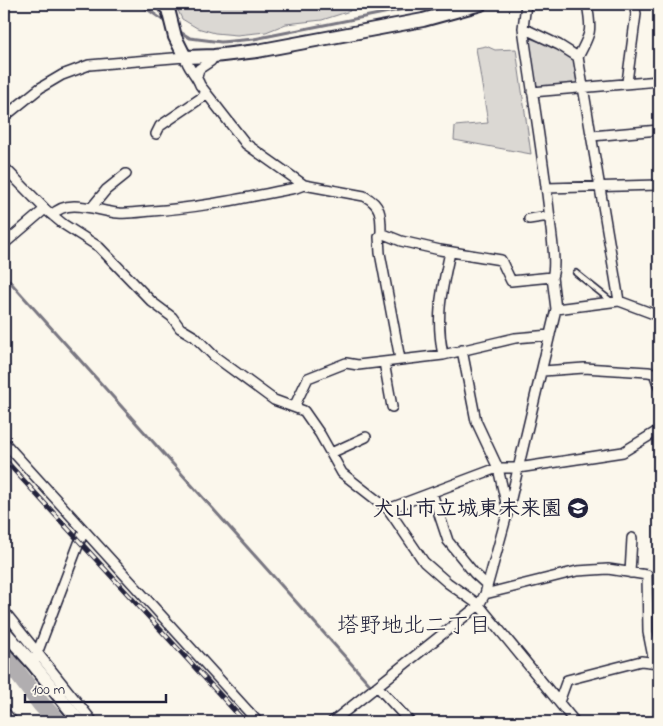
<svg xmlns="http://www.w3.org/2000/svg" width="663" height="726" font-family="'Indie Flower','Klee One',sans-serif">
<style>
.green{fill:#dbd8d3;stroke:#7e7d87}
.lines{fill:none;stroke-linecap:round;stroke-linejoin:round}
.stream{stroke:#787681;stroke-width:3}
.river{stroke:#b1aeb0;stroke-width:18}
.service-casing{stroke:#22223b;stroke-width:8}
.minor-casing{stroke:#22223b;stroke-width:12}
.secondary-casing{stroke:#22223b;stroke-width:16}
.service{stroke:#fbf7ec;stroke-width:4.5}
.minor{stroke:#fbf7ec;stroke-width:9}
.secondary{stroke:#fbf7ec;stroke-width:12}
.rail-casing{stroke:#22223b;stroke-width:5}
.rail{stroke:#fbf7ec;stroke-width:3;stroke-dasharray:9;stroke-linecap:butt}
.labels{text-anchor:middle;stroke-width:4;stroke-linejoin:round;paint-order:stroke}
.poi-label{font-size:21px;font-weight:bold;fill:#22223b;stroke:#fbf7ec;text-anchor:end}
.neighbourhood-label{font-size:22px;fill:#22223b;stroke:#fbf7ec}
</style>
<rect width="100%" height="100%" fill="#fbf7ec"/>
<filter id="ink" filterUnits="userSpaceOnUse"><feTurbulence type="fractalNoise" baseFrequency=".02" numOctaves="2"/><feDisplacementMap in="SourceGraphic" scale="10" xChannelSelector="R" yChannelSelector="G"/><feConvolveMatrix kernelMatrix="1 2 1 2 8 2 1 2 1" color-interpolation-filters="sRGB"/></filter>
<g filter="url(#ink)">
<path class="green" d="M175,4H347L350,11L322,20L286,24L266,32L237,35L215,33L197,28L182,19Z
M529,38L556,48L574,60L577,84L535,87Z
M486,46L495,50L516,49L531,154L454,140L455,126L488,123L476,48Z"/>
<g class="lines">
<path class="stream" d="M140,4L167,23
M177,30L190,38L221,42L254,39L429,4
M4,275L373,688
M381,697L404,722"/>
<path class="river" d="M4,655L41,704L58,722"/>
<g class="service-casing">
<path id="service" d="M576,273L611,301"/>
</g>
<g class="minor-casing">
<path id="minor" d="M587,4C592,31 591,33 578,57L619,301
M523,28L559,45L578,57
M197,77L199,69L211,61L214,56
M627,82L636,14L634,4
M532,92L659,81
M4,117L40,88L62,75L89,65L185,57C188,69 196,74 200,85L246,144L304,185L364,196C382,205 381,216 381,233L401,241L440,250L501,260L511,281L552,277
M156,134L160,126L207,94
M592,136L659,130
M4,167L45,209L63,224L99,247L152,302L172,317L180,328L195,337L214,356L274,400L304,411L320,434L342,473L388,509L424,562L448,583L479,605L575,722
M546,188L659,185
M92,207L106,190L126,174
M52,215C68,197 97,211 118,213C129,214 141,212 152,211C200,208 248,197 296,188L304,185
M529,219L549,216
M381,233L379,237L380,253L400,359
M4,244L45,209
M556,309L619,301L659,316
M462,350L476,421L498,468L506,503L509,507
M443,355C435,315 442,290 450,252
M384,362L392,407
M543,371L584,368L648,372L654,373L659,387
M294,407L308,378L346,363L358,365L443,355L515,338L550,335
M4,442L258,722
M331,453L366,437
M432,493L448,541L474,573L487,585
M388,509L497,468H518L623,452L659,430
M630,573L632,538
M485,594L577,571L608,569L647,575L648,632L654,662
M4,611L93,722
M33,664L84,530
M377,686L410,722
M559,702L567,680L641,661L659,663
M4,712L13,722
M332,722L479,605L485,594L508,511L556,309L552,277C557,263 551,235 550,219C543,155 532,92 523,28L526,4"/>
</g>
<g class="secondary-casing">
<path id="secondary" d="M162,4L168,9L175,37L185,57L214,56L257,51L423,20L481,4
M4,631L33,664L80,722"/>
</g>
<use href="#service" class="service"/>
<use href="#minor" class="minor"/>
<use href="#secondary" class="secondary"/>
<g class="rail-casing">
<path id="rail" d="M4,459L245,722"/>
</g>
<use href="#rail" class="rail"/>
</g>
</g>
<defs>
<g id="school-disc" transform="scale(1.125)"><circle r="9.5" fill="#22223b" stroke="#fbf7ec"/><path d="M0-5L7-2L0 1L-7-2ZM-4 1L0 2.5L4 1V4Q0 6-4 4Z" fill="#fff"/></g>
</defs>
<g fill-rule="evenodd">
<use href="#school-disc" x="578" y="508"/>
</g>
<g class="labels">
<g class="poi-label">
<text x="562" y="515">犬山市立城東未来園</text>
</g>
<g class="neighbourhood-label">
<text x="414" y="632">塔野地北二丁目</text>
</g>
</g>
<rect width="663" height="726" fill="none" stroke="#fbf7ec" stroke-width="20"/>
<rect x="10" y="10" width="643" height="706" fill="none" stroke="#22223b" stroke-width="2" filter="url(#ink)"/>
<path d="M25 694v8h141v-8" fill="none" stroke="#22223b" stroke-width="2.5"/>
<text x="32" y="694" font-size="15" fill="#22223b" stroke="#fbf7ec" stroke-width="4" paint-order="stroke">100 m</text>
</svg>
